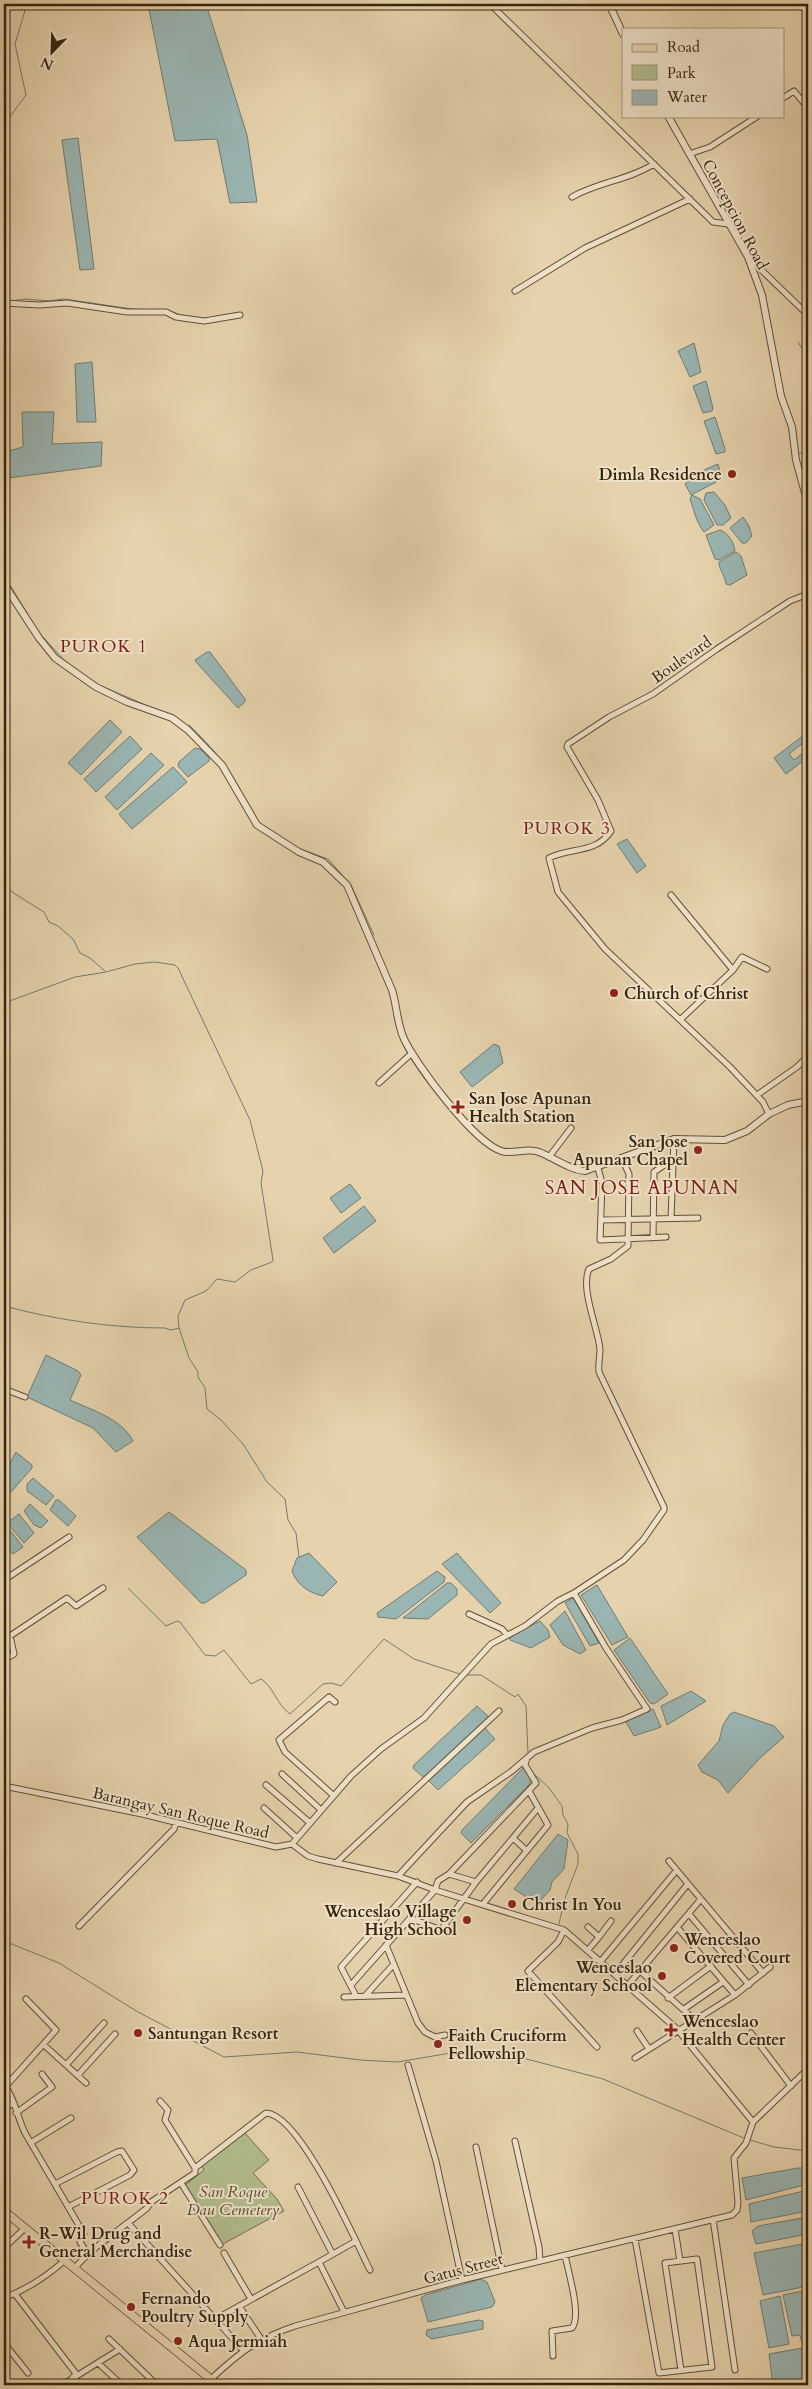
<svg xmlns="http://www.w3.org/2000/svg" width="812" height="2389" font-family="Cardo,serif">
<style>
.green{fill:#b2bd8d;stroke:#74714d}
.water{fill:#9ab6b4;stroke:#727c71}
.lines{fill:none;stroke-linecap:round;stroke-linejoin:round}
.stream{stroke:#727c71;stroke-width:1}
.minor-casing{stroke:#625035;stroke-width:7}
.tertiary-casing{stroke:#625035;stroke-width:8}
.primary-casing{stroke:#36250d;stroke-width:9}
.minor{stroke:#efe2ca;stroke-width:5}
.tertiary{stroke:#efe2ca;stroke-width:6}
.primary{stroke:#e6d3ad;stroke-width:8}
.poi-dot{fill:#8f2418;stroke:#efe2ca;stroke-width:2}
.labels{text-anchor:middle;stroke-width:4;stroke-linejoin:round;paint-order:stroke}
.street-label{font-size:16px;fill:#36250d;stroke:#efe2ca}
.poi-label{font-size:16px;font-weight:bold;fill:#36250d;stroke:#efe2ca;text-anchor:start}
.park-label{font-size:16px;font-style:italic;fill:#554b2d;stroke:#efe2ca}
.neighbourhood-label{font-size:18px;letter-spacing:1px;fill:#7a1f14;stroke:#efe2ca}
.quarter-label{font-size:19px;letter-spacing:1px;fill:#7a1f14;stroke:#efe2ca}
</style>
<rect width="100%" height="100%" fill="#e6d3ad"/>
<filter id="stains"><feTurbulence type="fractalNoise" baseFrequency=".004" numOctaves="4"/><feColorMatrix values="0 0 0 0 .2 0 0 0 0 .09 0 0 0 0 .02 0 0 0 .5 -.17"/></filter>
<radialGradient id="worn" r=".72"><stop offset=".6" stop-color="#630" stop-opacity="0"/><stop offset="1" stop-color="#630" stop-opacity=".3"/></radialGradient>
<path class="green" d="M244,2132L269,2160L253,2173L277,2199L284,2211L221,2245L184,2186L204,2170L202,2166Z"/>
<path class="water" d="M148,4H206L247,135L257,202L230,203L217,139L175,141Z
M78,138L94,269L80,270L62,140Z
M694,343L701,372L690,377L678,351Z
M92,362L96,422H77L75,364Z
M706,381L713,408L712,411L703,413L693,386Z
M22,412H54L52,444L102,442L101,466L8,478L5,452L23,447Z
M715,417L725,449V452L716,454L704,421Z
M718,464L722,479L691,495L685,484L697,473Z
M714,492L725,505L731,518L723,525H717L704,500L706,493Z
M692,495L700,499L714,525L704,532C696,522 694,510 690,499Z
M743,517L749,526L752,536L746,543H742L730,528Z
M720,530C728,533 734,542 735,551L719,560L715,559L706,535Z
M736,552L741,556L747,575L730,585L726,584C725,575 719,570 719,562Z
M207,652H210L245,699V702L238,708L196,662L195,660Z
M110,720L122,732L81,775L68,763Z
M808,732V739L789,754L794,760L808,749V757L786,774L774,758Z
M130,736L142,749L96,792L84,779Z
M195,748L200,749L209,758V761L188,777L178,766L179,762Z
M151,753L164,765L117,810L105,797Z
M173,767L187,782L132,829L119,814Z
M627,839L646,866L637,873L617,844Z
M494,1044L499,1046L503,1063L472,1087L460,1072Z
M350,1184L361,1198L341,1213L330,1198Z
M364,1206L376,1221L334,1253L323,1238Z
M46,1355L78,1371L81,1375L70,1400C92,1410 122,1419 133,1441L116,1452L93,1428L27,1397Z
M16,1452L32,1465V1468L11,1492H7L4,1490V1474Z
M33,1478L54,1496L46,1505L27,1491V1484Z
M56,1500H59L76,1516L68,1526L50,1510Z
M30,1504L48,1521L41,1528L34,1525L24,1511Z
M169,1512L246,1570V1575L205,1603H201L137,1537Z
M19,1514L34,1533L24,1543L8,1524V1522Z
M6,1525L23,1547L13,1554L4,1547V1526Z
M309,1553L337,1582L323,1596C309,1593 297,1585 292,1571L297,1558Z
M457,1553L501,1603L490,1613L442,1564Z
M437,1571L445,1577L444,1582L396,1619L378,1617L377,1613Z
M447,1583H451L457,1589V1595L428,1619L403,1618Z
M597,1585L628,1637L612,1645L581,1595Z
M573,1598L599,1643L590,1646L565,1603Z
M565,1611L586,1650L580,1654L563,1645L550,1625Z
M540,1621L548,1630L550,1637L531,1648L510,1640V1637Z
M630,1638L668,1694L654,1704L650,1703L614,1650Z
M691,1691L706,1701L667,1725L661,1706Z
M477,1706L489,1717L424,1778L413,1768L414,1765Z
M653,1709L661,1727L634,1736L625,1720Z
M734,1712L774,1726L784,1737L761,1757L728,1793L718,1780L702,1772L698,1765L719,1741L723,1725L730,1714Z
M484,1727L495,1739L438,1790L428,1780Z
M523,1768L530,1776V1784L471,1843L461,1833L462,1830Z
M558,1834L568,1840L564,1869L552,1882L550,1890L537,1904L514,1889Z
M798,2168H808V2184L746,2200L742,2178Z
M808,2190V2211L751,2222L749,2204Z
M802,2218L804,2224L808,2225V2234L756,2244L752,2231L758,2226Z
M808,2243V2286L763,2295L754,2253Z
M481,2279L487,2282L495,2302L492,2307L428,2322L421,2298L425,2295Z
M808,2290V2342L802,2343L800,2335L792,2336L783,2295Z
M780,2296L789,2344L769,2348L760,2301Z
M479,2320L483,2321V2329L432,2339L426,2335L427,2330Z
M808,2347V2385H773L769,2354Z"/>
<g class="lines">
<path class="stream" d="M4,167L9,136V118L26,95L15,44L27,4
M11,301L25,299L49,301L64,299L132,309L166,310
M170,311L181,315L203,318
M798,342L808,358
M798,454L808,450
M804,476L808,493
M4,575L32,621
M41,635L65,661
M97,684L143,704
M189,725C212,747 230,768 244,797
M269,829L278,835
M303,850L328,859L351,885L374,935
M4,881L12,892L44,912L49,922L58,926L73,939L80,953L90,958L105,971
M4,1003L75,977L106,972L135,964L155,962L175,965L178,968L250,1120L263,1171L261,1183L273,1260L272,1262L251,1270L235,1282L217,1279L206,1291L185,1300L178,1316L179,1328
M4,1306C57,1320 110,1328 165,1328L171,1330L179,1328L189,1358L198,1372V1377L205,1388L207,1409L221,1420L243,1444L267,1482L285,1499L288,1520L296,1533L299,1557
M128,1588L166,1626L177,1621L180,1622L205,1655L215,1656L224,1650L251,1684L261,1679C273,1686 277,1705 290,1714L323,1684L331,1683L341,1686L384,1639L414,1659L460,1674
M467,1675H481L515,1697L518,1694L526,1706L528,1754
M532,1772L549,1788L562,1806L563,1815L568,1824L567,1833L578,1854V1864L564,1901L559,1924
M4,1941L59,1963L138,2012L224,2057L297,2052L360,2060L397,2062L463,2051L519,2057L603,2079L746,2139
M750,2140L774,2147L808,2151"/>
<g class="minor-casing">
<path id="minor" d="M490,4L713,222L728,224
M783,98L794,91L808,108
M689,154L710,147L758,116
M572,197C598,182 629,180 654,164
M749,258L808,315
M515,291L585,248L690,199
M4,303L39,305L67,303L127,312H166L176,317L204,321L240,315
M671,895L733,970
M681,1019L733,970L742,957L767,969
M379,1083L412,1053
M757,1095L797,1067L808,1056
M769,1114L763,1102L730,1067L605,949L558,892L549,858C571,847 596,854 611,831L598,800L567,747L568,744L609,717L653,694L717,649L790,601L808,594
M549,1157L571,1128
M598,1168L602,1183L600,1240L666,1237
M671,1219L674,1139
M601,1220L698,1218
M653,1238L654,1172L663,1166L674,1162
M4,1389L25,1397
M4,1580L69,1537
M469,1614L502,1629L507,1635
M4,1660L14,1654L10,1636L67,1598L76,1606L103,1588
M282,1774L321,1810
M266,1785L309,1822
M4,1786L142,1814L276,1847L292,1844L351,1776L381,1749L424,1718L491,1644L525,1626L558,1601L574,1593L624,1560L643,1540L664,1510V1507L599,1372C598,1364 600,1357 600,1349C598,1328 580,1289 589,1269L611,1259L628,1246L629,1174L622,1159
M333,1795L285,1752L279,1740L329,1697L335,1702
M264,1808L296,1837
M513,1838L526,1850
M669,1861L763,1973
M336,1863L499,1711
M449,1874L476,1882
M398,1876L467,1802L512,1771L534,1752L592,1728L622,1720L647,1709L606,1648L574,1593
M483,1904L548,1825L529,1791
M689,1914L749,1985
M410,1918L441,1930L476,1882L538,1808
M79,1926L174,1829L176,1822
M677,1927L735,1995
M564,1930L558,1942L528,1971L597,2047
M599,1937L611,1921
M386,1945L418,2023L425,2032L435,2037L445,2035
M588,1950L599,1937L588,1927
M601,1961L676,1871
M640,1971L696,2021
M615,1974L687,1885
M351,1985L435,1890L438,1881L449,1874L536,1783L525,1765L527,1758
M628,1985L701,1899
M356,1996L341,1967L417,1882
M365,1996L394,1964
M344,1997L406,1995
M668,1998L711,1966
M684,2009L723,1982
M637,2031L649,2049
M751,2033L791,2086
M44,2045L86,2083
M635,2058L735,1995L770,1967
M66,2065L104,2023
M408,2065L436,2161L462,2280
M78,2075L115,2034
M4,2084C15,2098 17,2117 25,2133L84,2234L80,2242L87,2253
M6,2086L56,2030L26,1999
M4,2108L14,2103
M16,2113L52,2087L42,2074
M753,2122L808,2069
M515,2141L539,2247L540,2261
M32,2142L71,2118
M476,2147L502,2270
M195,2168L266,2113C300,2114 355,2240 370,2270
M181,2183L220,2245
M55,2184L117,2152L122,2151L134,2170L130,2175L68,2207
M298,2187L332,2253
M713,2219L735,2370
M128,2223L243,2350
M675,2229L680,2261
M635,2239L659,2373L712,2367L697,2259L665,2263L681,2370
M4,2248L25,2228
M224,2253L251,2299
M319,2262L356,2241
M74,2269C93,2246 124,2227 147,2208L151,2202L195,2173V2168L165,2120L168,2110L160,2101
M15,2294L77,2375
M4,2298C25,2290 47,2276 64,2261
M239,2306L261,2339
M214,2320L319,2262L344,2312
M109,2339L157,2385
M4,2343L28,2373
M553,2356L552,2331L572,2328C582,2316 568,2271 565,2255
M98,2363L122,2385
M73,2377L82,2385
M211,2379C240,2352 257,2339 295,2326L462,2280L732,2215L737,2210L738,2203L734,2158L746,2143L753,2122L677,2029L564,1930L435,1890L398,1876L318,1859L308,1856L292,1844
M62,2385L120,2349"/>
</g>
<g class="tertiary-casing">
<path id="tertiary" d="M609,4L623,34
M668,116L748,257L762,295L781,396L792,427L796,460L808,504
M808,557V580
M4,584L39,638L55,658L96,687L127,702L172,718L188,730L222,765L257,825L299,852L323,862L347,885L392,990C397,1006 397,1024 404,1039C417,1066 473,1141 501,1151C513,1155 527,1147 539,1152C555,1158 567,1169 585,1171L674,1139L725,1140L747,1131L769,1114L788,1105L808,1101"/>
</g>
<g class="primary-casing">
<path id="primary" d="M4,2211L218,2385"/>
</g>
<use href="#minor" class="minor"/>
<use href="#tertiary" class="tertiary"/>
<use href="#primary" class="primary"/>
</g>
<g class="poi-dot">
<circle cx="732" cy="474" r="5"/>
<circle cx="614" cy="993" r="5"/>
<path d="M455.5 1099.5h5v5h5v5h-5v5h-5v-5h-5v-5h5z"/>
<circle cx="698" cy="1150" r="5"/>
<circle cx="512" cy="1904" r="5"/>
<circle cx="467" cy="1920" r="5"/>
<circle cx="674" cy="1948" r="5"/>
<circle cx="662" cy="1976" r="5"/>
<path d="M668.5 2022.5h5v5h5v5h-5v5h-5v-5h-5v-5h5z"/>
<circle cx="138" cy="2033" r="5"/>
<circle cx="438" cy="2044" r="5"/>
<path d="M26.5 2234.5h5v5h5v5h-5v5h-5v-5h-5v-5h5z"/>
<circle cx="131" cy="2307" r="5"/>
<circle cx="178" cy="2341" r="5"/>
</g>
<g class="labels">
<g class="street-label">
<text transform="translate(736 214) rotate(62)" y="6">Concepcion Road</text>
<text transform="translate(681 659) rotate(-35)" y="6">Boulevard</text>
<text transform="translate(181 1812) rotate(13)" y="6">Barangay San Roque Road</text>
<text transform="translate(463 2268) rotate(-15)" y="6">Gatus Street</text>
</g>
<g class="poi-label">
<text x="722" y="480" text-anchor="end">Dimla Residence</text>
<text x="624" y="999">Church of Christ</text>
<text x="469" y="1104">San Jose Apunan<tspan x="469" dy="18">Health Station</tspan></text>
<text x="688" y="1147" text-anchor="end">San Jose<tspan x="688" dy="18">Apunan Chapel</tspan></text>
<text x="522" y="1910">Christ In You</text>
<text x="457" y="1917" text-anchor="end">Wenceslao Village<tspan x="457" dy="18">High School</tspan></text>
<text x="684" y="1945">Wenceslao<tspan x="684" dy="18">Covered Court</tspan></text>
<text x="652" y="1973" text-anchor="end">Wenceslao<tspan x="652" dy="18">Elementary School</tspan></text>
<text x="682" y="2027">Wenceslao<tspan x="682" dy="18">Health Center</tspan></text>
<text x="148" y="2039">Santungan Resort</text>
<text x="448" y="2041">Faith Cruciform<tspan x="448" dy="18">Fellowship</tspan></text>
<text x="39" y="2239">R-Wil Drug and<tspan x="39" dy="18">General Merchandise</tspan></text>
<text x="141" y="2304">Fernando<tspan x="141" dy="18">Poultry Supply</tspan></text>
<text x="188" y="2347">Aqua Jermiah</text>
</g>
<g class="park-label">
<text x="233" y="2197">San Roque<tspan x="233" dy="18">Dau Cemetery</tspan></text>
</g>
<g class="neighbourhood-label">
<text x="104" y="652">PUROK 1</text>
<text x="567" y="834">PUROK 3</text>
<text x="125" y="2204">PUROK 2</text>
</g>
<g class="quarter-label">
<text x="642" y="1194">SAN JOSE APUNAN</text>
</g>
</g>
<rect width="812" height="2389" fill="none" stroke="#e6d3ad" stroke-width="20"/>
<rect x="5" y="5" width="802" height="2379" fill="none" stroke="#36250d" stroke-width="2.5"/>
<rect x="10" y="10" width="792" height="2369" fill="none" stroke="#36250d"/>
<rect x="622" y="28" width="162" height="90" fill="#efe2ca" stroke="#a5967e"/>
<rect x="632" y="44" width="25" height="8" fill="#e6d3ad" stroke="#a5967e"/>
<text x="667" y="52" font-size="15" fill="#36250d">Road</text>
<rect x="632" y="65" width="25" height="15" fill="#b2bd8d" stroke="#a5967e"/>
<text x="667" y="78" font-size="15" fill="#36250d">Park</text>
<rect x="632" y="90" width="25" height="15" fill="#9ab6b4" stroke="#a5967e"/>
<text x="667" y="102" font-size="15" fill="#36250d">Water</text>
<g transform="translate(52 52) rotate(203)" stroke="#efe2ca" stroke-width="4" paint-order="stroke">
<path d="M0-4L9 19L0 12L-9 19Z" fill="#36250d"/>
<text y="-8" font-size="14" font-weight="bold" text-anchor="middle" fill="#36250d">N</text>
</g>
<rect width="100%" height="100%" filter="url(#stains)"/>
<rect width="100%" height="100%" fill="url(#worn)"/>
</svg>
